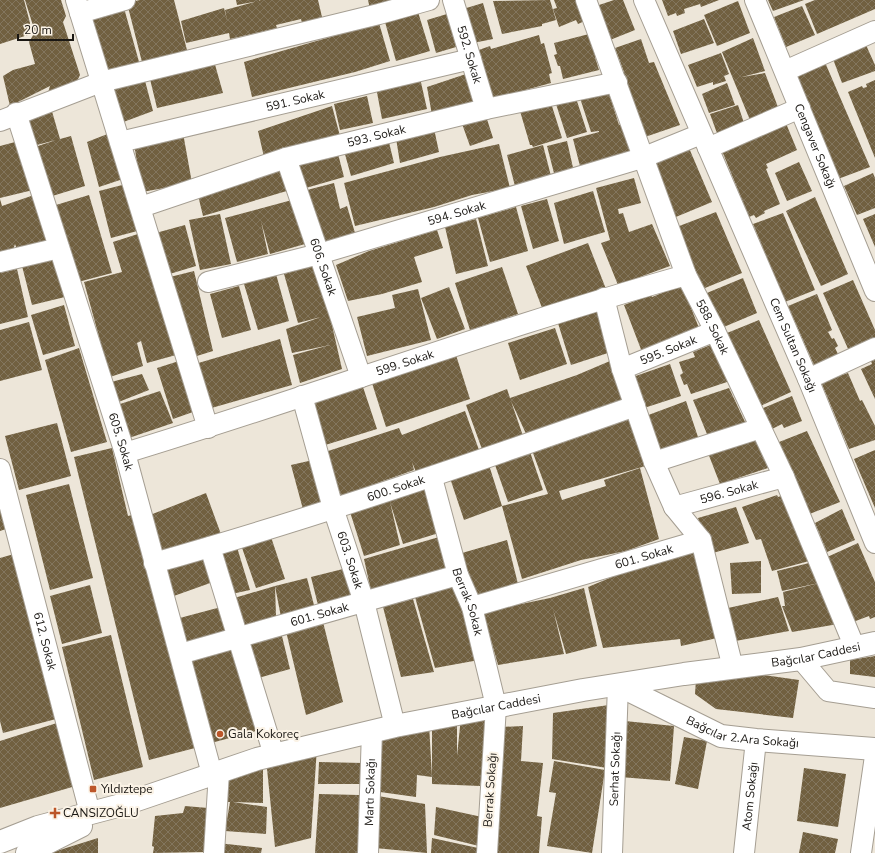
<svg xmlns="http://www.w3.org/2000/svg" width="875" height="853" font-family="'Nunito Sans',sans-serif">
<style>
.building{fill:url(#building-cross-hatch)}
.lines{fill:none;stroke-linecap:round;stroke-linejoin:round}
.street-casing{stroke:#a59e92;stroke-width:22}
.secondary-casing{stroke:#a59e92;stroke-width:24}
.street{stroke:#fff;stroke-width:20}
.secondary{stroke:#fff;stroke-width:22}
.poi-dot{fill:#bc5629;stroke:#fbf3e6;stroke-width:1.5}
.labels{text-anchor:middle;stroke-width:4;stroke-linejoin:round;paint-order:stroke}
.street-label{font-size:12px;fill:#1a1713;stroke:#fbf3e6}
.poi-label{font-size:12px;fill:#1a1713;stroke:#fbf3e6;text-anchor:start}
</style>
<defs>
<pattern id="building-cross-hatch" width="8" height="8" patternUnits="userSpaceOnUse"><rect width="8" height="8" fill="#716040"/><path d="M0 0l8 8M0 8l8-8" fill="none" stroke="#83765e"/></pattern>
</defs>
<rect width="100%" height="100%" fill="#ede6d9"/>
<path class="building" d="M0,0H24L30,23L28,35L0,44Z
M25,0H61L66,16L63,22L80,75L75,85L47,96L50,86L10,106L3,76L13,70L35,64L29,42L35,32Z
M140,0H174L188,54L143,66L127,3Z
M236,0H259V1L237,5Z
M261,0H318L322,17L302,23L301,19L276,25L277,28L230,39L229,33L186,43L181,21L224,8L227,20L225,10Z
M368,0H405L370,9Z
M550,0L556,20L542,24V26L502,34L493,1Z
M554,0H584L589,19L578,24L576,20L559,27L553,9L557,8Z
M614,0H623L635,30L610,40L596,6Z
M662,0H719L701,7L700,4L684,9L685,13L677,16L676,13L668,16Z
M768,0H804L773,11Z
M815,0H875V9L817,34L805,4Z
M738,1L750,33L717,46L704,15Z
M483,3L493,39L473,43L463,9Z
M802,6L815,35L786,47L774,17Z
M124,8L141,69L105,79L89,18Z
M418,12L430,51L396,61L385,22Z
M447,14L456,47L436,53L427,20Z
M704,19L714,43L681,54L673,31Z
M379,23L390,61L355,72L252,97L244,62Z
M589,34L592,46L594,45L597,56L595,57L599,70L563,79L560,66H558L554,55L557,54L554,43Z
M539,35L541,44L544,43L552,73L549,74L551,83L489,100L476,51L490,46L491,49Z
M753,38L765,71L742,77L765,73L781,115L752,125L722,52Z
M641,39L649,63L654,62L680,125L645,137L621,73L624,72L615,48Z
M866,45L875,65V71L842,83L833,59Z
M721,53L729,74L724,76L726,81L713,85V82L697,87L688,65Z
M824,60L870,167L838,179L794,73Z
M214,61L223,93L157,108L149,75Z
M469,73L478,102L432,115L427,87Z
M144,77L153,111L118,124L109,86Z
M420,78L427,109L382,119L376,87Z
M875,80V158L848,92L862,86L863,88L867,87L866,84Z
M727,83L735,105L709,113L702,94Z
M608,90L619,125L623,124L631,158L581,170L573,139L599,132V131L591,132L580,98Z
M575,95L587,132L567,138L555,101Z
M367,96L373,123L340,130L334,104Z
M551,103L562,138L533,147L532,145H530L520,111Z
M738,105L745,126L718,136L710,114Z
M332,106L340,136L264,157L258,131Z
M51,108L60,139L71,136L85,186L49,197L35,147L56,140L33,146L25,115Z
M485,113L493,138L470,146L461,121Z
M785,121L797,150L766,164L768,168L766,169L780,204L764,211L765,213L756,218L754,215L749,217L720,146Z
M433,124L439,152L400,163L395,132Z
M110,133L123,179L99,187L87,142Z
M183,133L192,183L142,192L134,144Z
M387,134L394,163L351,176L343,147Z
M19,141L33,190L0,198V146Z
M567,141L574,172L555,177L547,146Z
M499,144L510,188L472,195L434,207L355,226L344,183L440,157Z
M543,145L552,180L516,190L507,155Z
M689,148L712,202L671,219L650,158Z
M337,150L344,177L299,190L292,163Z
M799,162L812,191L787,201L775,173Z
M283,164L290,190L203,216L197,191Z
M873,173L875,178V208L857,215L844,186Z
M634,178L641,203L618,209L619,214L623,213L629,232L652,224L670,266L618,285L601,243L610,240L596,188Z
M130,183L141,230L111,238L99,191Z
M334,183L340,209L347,206L355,233L323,242L307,190Z
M593,191L605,232L564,244L554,203Z
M34,195L51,244L19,255L15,244L11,256L0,255V199L2,206Z
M89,195L112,273L78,282L56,205Z
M815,197L848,274L821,286L786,211Z
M547,199L559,241L533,249L521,206Z
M292,200L305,244L270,254L261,221L268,254L237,262L225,218Z
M516,207L528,251L490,262L478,218Z
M716,212L742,273L700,290L674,228Z
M783,213L815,290L785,302L753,224Z
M220,214L231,264L200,270L189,220Z
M875,214V247L863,219Z
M476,219L488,266L456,274L445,227Z
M185,225L196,266L163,276L152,234Z
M437,230L443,248L414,257L422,282L382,294L348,301L336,265L369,251Z
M141,233L176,355L147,363L141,341L137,343L143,366L110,377L84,282L122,272L113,242Z
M588,243L606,289L544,313L526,266Z
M55,257L65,297L32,305L22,266Z
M318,264L342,369L300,383L293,355L330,345L292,353L286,329L321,317L298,323L284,274Z
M502,267L518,314L470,330L455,283Z
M17,269L28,317L0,324V273Z
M194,271L213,351L187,359L166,278Z
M276,274L289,321L258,330L244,284Z
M743,278L757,313L719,329L702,295Z
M853,280L875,330V343L849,351L823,293Z
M682,285L699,328L642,352L624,305L651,295L652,297Z
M239,286L251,330L222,338L210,294Z
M449,287L465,329L437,339L421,298Z
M418,289L431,340L367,356L357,317L395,308L392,295Z
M817,294L832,330L828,332L832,339L834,338L838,346L835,348L838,354L814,365L788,306Z
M64,305L75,346L43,355L31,315Z
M596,307L611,352L571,365L557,320Z
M759,320L791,392L754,409L727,333Z
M29,322L42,370L0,381V330Z
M555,328L567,364L520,380L508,343Z
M280,339L292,385L208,409L195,364Z
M718,342L733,380L691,394L687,384L684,385L680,375L683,373L679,362L695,357L693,352Z
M79,348L107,442L71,452L45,360Z
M455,352L470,399L386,427L371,380Z
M875,360V399L861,369L872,364L871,361Z
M179,361L193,412L173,419L157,368Z
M610,361L626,403L527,436L511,401L523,436L483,452L466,405L507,389L510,398L577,375Z
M670,364L681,396L641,409L630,378Z
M848,373L860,401L862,400L875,426V440L849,449L821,382Z
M142,374L149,390L116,403L111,382Z
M361,381L377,429L322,446L306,402Z
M729,388L746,424L709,439L693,400Z
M160,391L173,423L126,439L117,405Z
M792,396L802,421L784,428L782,424L772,429L761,409Z
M686,401L699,440L656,456L643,417Z
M465,411L479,450L416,472L412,462L414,470L341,496L325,452L399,428L402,435Z
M630,419L649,465L559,491L562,500L606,486L604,480L640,468L659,539L626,551L581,560L522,579L502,506L548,494L533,453Z
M57,423L71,476L19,490L5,436Z
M807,431L840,502L807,515L774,444Z
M754,437L768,468L720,484L708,453Z
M112,448L128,516L132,515L195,748L149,760L74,457Z
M529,449L543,490L508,502L494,462Z
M875,450V508L854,459Z
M313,460L329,505L304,513L291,465Z
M488,462L502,506L464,520L450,478Z
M69,484L93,578L50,590L26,495Z
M424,486L439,533L403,544L390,502L400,545L364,556L350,512Z
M206,493L222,537L162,554L150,515Z
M777,495L778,497L784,495L813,560L772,571L761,539L756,540L742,507Z
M736,507L749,543L709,554L698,518Z
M0,509L6,529L0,531Z
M842,509L855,540L827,552L815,523Z
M270,534L285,579L256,588L240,542Z
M439,537L449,571L371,591L364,559Z
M507,540L518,584L476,598L462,553Z
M858,543L875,582V617L870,619L869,616L853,622L825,558Z
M236,544L250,590L227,595L214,551Z
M698,550L722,637L681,646L680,639L603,648L588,587L624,572Z
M14,554L56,719L3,733L0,721V558Z
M204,555L213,582L171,597L161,566Z
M761,561V593L732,594L730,563Z
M813,562L819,583L782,591L777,571Z
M343,569L353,600L319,609L311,577Z
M307,578L315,609L281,617L275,586L276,616L241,627L231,599L275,586Z
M823,582L838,624L792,632L782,606H785L783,592Z
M456,584L479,660L435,668L415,597Z
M90,585L102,633L62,644L50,596Z
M584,588L597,646L566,654L553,609L564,654L498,665L483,612L550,598Z
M778,597L789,631L730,642L719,610Z
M413,599L434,672L401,677L383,607Z
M221,607L229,632L184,646L176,619Z
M322,618L343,702L306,715L285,627Z
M280,628L290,669L251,680L242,639Z
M111,635L143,767L94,780L62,647Z
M238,646L256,731L211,743L190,660Z
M875,656V677L850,674V660Z
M742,672L799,680L793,718L716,709L695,694L696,679Z
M609,705L607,768L552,759L553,713Z
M492,716L480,786L432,784V724L457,717V756L461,717Z
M625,721L674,726L670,781L620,777Z
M60,722L79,785L0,808V741Z
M429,724L432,777L417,775L416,797L380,792L381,770L377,769L378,734Z
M523,726L521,761L543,763L537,816L542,817L539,853H494L501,727Z
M684,737L707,741L698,789L675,784Z
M317,747L311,838L275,847L266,759Z
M554,761L605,770L592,853L547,846L556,793L549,792Z
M319,762L363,763L361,784H318Z
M263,767V803L233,802L267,807L266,834L225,831L230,802H226L230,768Z
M804,768L846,774L838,827L797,821Z
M319,794L359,795L358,853H315Z
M378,796L425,804L427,853L375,848Z
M185,806L208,808L204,852L153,853L154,847L152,846L155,816L183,813Z
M436,807L482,817L479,846L434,835Z
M803,832L838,839L835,853H799Z
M98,838V853H50Z
M432,838L478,848L477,853H431Z
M218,843L262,848L261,853H217Z"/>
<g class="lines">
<g class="street-casing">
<g id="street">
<path d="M76,0L208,428"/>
<path id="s1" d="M453,0L486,109"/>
<path id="s2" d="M586,0L686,275L715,331L784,477L855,648"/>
<path id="s3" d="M644,0L808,379L875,543"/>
<path id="s4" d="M755,0L875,291"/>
<path d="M80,13L125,0"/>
<path d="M785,71L875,31"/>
<path id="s5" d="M16,113L125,453L212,774"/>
<path d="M0,121L101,82L379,14L429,0"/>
<path id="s6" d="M120,142L471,59"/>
<path d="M708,148L800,108"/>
<path id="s7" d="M286,158L361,377"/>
<path id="s8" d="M141,207L286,158L486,109L617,82"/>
<path d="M0,262L59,248"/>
<path id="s9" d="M208,282L319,254L642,158L701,134"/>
<path d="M604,298L622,369L654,462L674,507L701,540L733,668"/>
<path id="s10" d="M622,369L715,331"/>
<path d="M808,379L875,348"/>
<path id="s11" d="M302,396L333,508L364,602L395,726"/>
<path id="s12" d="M125,453C313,396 497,328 686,275"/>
<path d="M654,462L761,428"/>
<path id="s13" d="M0,469L90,813"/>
<path id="s14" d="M432,478L458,575L472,607L496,706L487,853"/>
<path id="s15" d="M674,507L784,477"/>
<path d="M210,547L274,755"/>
<path id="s16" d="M154,563C317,517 476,462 635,406"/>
<path id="s17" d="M472,607L701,540"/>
<path id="s18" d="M180,654L458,575"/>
<path d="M801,659L828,691L875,698"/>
<path d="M214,853L219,772"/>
<path id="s19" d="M368,853L372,731"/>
<path id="s20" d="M612,853L618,685"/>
<path id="s21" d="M744,853L756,740"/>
<path d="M861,853L875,756"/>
</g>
</g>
<g class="secondary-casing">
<g id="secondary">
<path id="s22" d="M618,685L721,736L756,740L875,749"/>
<path id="s23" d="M0,842L38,827L125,804L257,759L395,726L583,690L684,674L801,659L875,643"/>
<path d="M27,853L81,826"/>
</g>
</g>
<use href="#street" class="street"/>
<use href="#secondary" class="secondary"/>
</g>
<g class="poi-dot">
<circle cx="220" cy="734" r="4"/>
<rect x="89" y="785" width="8" height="8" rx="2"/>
<path d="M53 807h4v4h4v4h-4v4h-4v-4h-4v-4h4z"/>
</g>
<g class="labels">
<g class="street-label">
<text dy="4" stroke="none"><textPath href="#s1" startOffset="57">592. Sokak</textPath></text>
<text dy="4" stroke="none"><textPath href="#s6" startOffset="180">591. Sokak</textPath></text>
<text dy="4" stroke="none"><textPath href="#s8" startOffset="246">593. Sokak</textPath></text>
<text dy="4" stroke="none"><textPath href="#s4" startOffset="158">Cengaver Sokağı</textPath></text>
<text dy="4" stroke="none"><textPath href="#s9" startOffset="258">594. Sokak</textPath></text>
<text dy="4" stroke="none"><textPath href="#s7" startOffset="115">606. Sokak</textPath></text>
<text dy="4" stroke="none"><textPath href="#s2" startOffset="351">588. Sokak</textPath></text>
<text dy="4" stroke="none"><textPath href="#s3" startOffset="376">Cem Sultan Sokağı</textPath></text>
<text dy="4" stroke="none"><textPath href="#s10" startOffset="50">595. Sokak</textPath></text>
<text dy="4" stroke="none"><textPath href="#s12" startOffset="294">599. Sokak</textPath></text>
<text dy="4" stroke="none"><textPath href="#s5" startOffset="345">605. Sokak</textPath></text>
<text dy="4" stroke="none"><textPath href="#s16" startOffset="253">600. Sokak</textPath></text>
<text dy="4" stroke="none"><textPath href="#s15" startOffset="57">596. Sokak</textPath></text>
<text dy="4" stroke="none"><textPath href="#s17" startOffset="179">601. Sokak</textPath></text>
<text dy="4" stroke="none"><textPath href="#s11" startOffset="171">603. Sokak</textPath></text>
<text dy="4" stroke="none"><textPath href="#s14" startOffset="129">Berrak Sokak</textPath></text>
<text dy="4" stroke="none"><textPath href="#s18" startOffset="145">601. Sokak</textPath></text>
<text dy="4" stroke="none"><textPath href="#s13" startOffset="178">612. Sokak</textPath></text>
<text dy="4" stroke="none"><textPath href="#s23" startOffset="839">Bağcılar Caddesi</textPath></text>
<text dy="4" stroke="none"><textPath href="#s23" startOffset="515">Bağcılar Caddesi</textPath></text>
<text dy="4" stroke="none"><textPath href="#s22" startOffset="135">Bağcılar 2.Ara Sokağı</textPath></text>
<text dy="4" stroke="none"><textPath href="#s20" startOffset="84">Serhat Sokağı</textPath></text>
<text transform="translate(490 790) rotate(-86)" y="4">Berrak Sokağı</text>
<text dy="4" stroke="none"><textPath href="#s19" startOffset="61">Martı Sokağı</textPath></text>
<text dy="4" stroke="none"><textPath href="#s21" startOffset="57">Atom Sokağı</textPath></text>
</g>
<g class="poi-label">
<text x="228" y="738">Gala Kokoreç</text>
<text x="101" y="793">Yıldıztepe</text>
<text x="63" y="817">CANSIZOĞLU</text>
</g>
</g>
<path d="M18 34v6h55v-6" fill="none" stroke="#1a1713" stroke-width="2"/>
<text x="24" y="34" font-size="12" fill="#1a1713" stroke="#fbf3e6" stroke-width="3" paint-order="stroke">20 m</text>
</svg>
